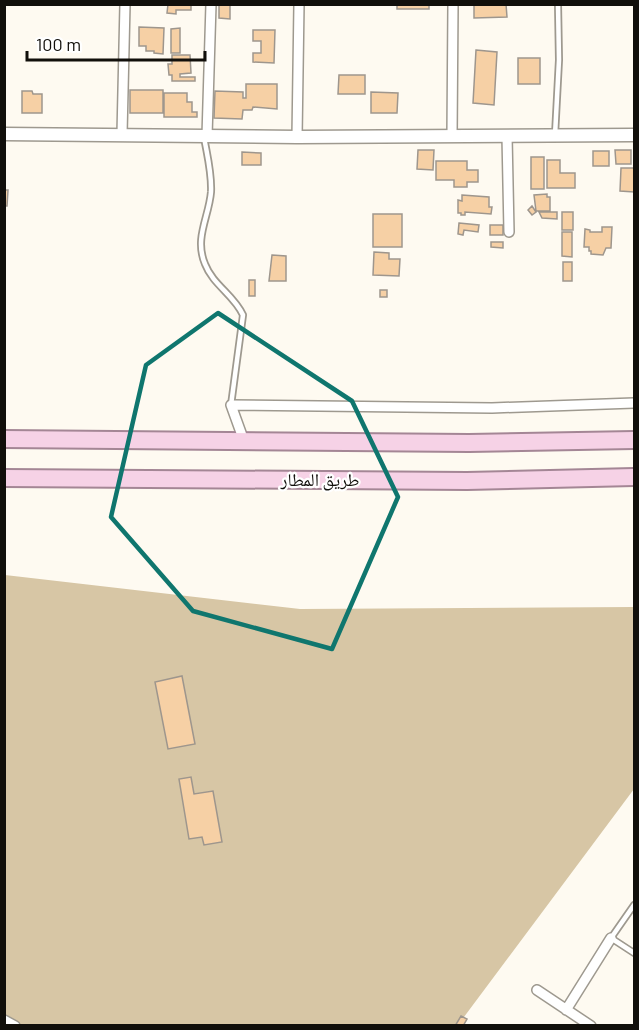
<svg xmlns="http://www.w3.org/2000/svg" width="639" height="1030" font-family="Barlow,'Noto Naskh Arabic',sans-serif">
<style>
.green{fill:#d7c6a5}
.building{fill:#f6d0a5;stroke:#9e968d;stroke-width:1.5}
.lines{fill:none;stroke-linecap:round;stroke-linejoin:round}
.service-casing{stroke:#9e998f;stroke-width:8}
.minor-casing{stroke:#9e998f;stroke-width:12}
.tertiary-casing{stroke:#9e998f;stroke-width:15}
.trunk-casing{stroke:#a48695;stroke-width:20}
.service{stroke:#fff;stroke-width:4.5}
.minor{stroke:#fff;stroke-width:9}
.tertiary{stroke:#fff;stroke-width:12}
.trunk{stroke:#f6d2e6;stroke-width:16}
.marked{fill:none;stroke:#0f766e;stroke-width:4.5;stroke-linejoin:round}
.labels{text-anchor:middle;stroke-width:4.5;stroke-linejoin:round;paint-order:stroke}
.street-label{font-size:18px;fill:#110f0b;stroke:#fff}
</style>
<rect width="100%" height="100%" fill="#fefaf1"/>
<path class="green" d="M5,575L300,609L634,607V789L458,1025L5,1026Z"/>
<path class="building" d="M168,4L191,5V10H176V14L167,13Z
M219,4H230V19L219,18Z
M397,4H429V9H397Z
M474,4H506L507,17L474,18Z
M139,27L164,28L163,54L154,53V51H146V46H139Z
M180,28V53H171V29Z
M253,30H275L274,63L253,62V53H261V41H253Z
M476,50L497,52L494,105L473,103Z
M172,55H190L191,73L180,74V77H195V81H172V75H169L168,64H172Z
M518,58H540V84H518Z
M339,75H365V94H338Z
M246,84H277V109L253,107L252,110H243L242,119L214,118L215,91L243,92V98H246Z
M130,90H163V113H130Z
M22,91H32L33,94H42V113H22Z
M371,92L398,93L397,113H371Z
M164,93H187V102H192V112H197V117H164Z
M418,150H434L433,170L417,169Z
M615,150H631V164H616Z
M593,151H609V166H593Z
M242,152L261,153V165H242Z
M531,157H544V189H531Z
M547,160H560V173H575V188H547Z
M436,161H467V170H478V182H467V187H454V180H436Z
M621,168H634V192L620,191Z
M4,190H8L7,206H4Z
M547,194V197H550V211H536L534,195Z
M462,195L489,197V207H492L491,214L465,212V215H461V213H458V200L462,201Z
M532,206L536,212L532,215L528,210Z
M539,212H557V219L542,218Z
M562,212H573V230H562Z
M373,214H402V247H373Z
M459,223L479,225L478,232L464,230L463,235L458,234Z
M490,225H503V235H490Z
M602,227H612L611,248H606L603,255L591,254V251H589V247H584L585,229L590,230V232H602Z
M562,232H572V257L562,256Z
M491,242H503V248L491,247Z
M374,252L389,253V259H400L399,276L373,275Z
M272,255L286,256V281H269Z
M563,262H572V281H563Z
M249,280H255V296H249Z
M380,290H387V297H380Z
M182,676L195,744L168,749L155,682Z
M191,777L194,794L213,791L222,842L204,845L202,837L189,839L179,779Z
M461,1016L467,1019L463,1026H455Z"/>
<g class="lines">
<g class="service-casing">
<path id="service" d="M555,135L559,60L558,4
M204,137C207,155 212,173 211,192C209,217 194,238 205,264C213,285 234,295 243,315L231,405
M634,905L611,938L634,953"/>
</g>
<g class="minor-casing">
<path id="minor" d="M122,134L125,4
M207,136L211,4
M452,136L453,4
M507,136L509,232
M297,137L299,4
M244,441L231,405L492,408L634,403
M537,990L591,1026
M566,1010L611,938
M4,1020L15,1026"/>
</g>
<g class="tertiary-casing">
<path id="tertiary" d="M4,134L297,137L634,135"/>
</g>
<g class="trunk-casing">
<path id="trunk" d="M4,439L469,443L634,440
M4,478L467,481L634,477"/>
</g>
<use href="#service" class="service"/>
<use href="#minor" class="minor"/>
<use href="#tertiary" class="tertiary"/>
<use href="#trunk" class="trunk"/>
</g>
<path class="marked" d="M218,313L352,401L398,497L332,649L193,611L111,517L146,365Z"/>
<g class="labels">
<g class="street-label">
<text x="320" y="486">طريق المطار</text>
</g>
</g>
<rect width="639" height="1030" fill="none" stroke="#110f0b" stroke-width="12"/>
<path d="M27 51v9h178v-9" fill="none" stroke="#110f0b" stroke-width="3"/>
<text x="36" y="51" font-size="18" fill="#110f0b" stroke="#ffffff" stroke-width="4.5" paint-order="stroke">100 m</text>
</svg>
